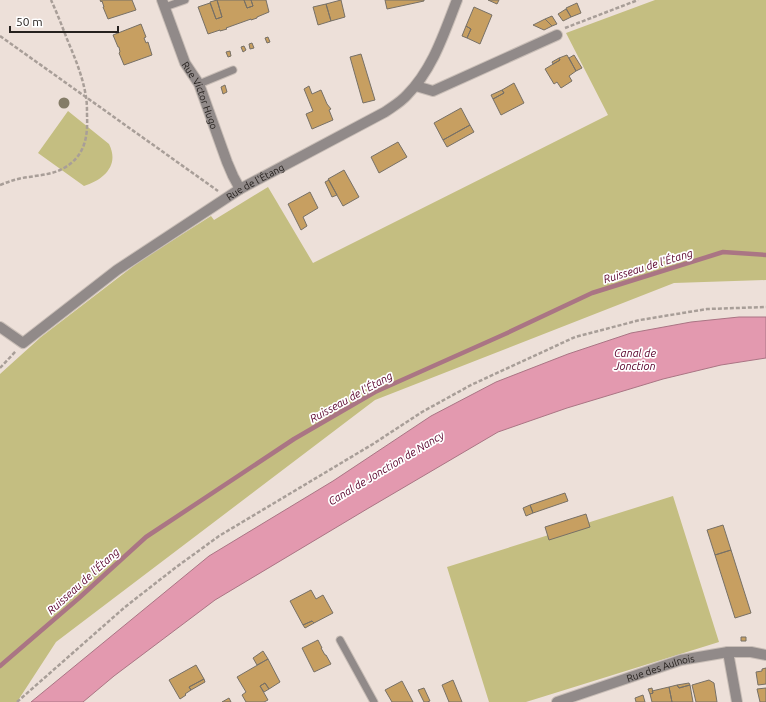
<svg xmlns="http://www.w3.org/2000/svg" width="766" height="702" font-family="Ubuntu,sans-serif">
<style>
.green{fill:#c4be81}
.water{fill:#e399af;stroke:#aa7584}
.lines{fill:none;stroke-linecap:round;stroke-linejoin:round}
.stream{stroke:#aa7584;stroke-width:4.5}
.building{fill:#c79f61;stroke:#777066}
.lane-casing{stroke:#c9beb7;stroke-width:9}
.street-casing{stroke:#c9beb7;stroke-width:12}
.path{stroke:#a89e98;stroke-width:2.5;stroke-dasharray:4 2;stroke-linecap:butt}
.lane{stroke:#918a89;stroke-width:7}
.street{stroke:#918a89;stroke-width:10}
.tree{fill:#847c67}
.labels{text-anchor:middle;stroke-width:3.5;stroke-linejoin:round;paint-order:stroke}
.street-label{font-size:10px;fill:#26211e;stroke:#fff}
.water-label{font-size:11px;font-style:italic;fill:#58002a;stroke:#fff}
</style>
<rect width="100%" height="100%" fill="#ede0d9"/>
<path class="green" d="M655,0H766V280L674,283L375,400L56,642L17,702H0V374L41,337L140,261L211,216L214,220L268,187L313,263L608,115L566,33Z
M68,111L109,144C120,166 103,180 84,186L38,153Z
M673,496L719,642L526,702H489L447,567Z"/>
<path class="water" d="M739,317H766V358L721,365L663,379L567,408L498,432L367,509L215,600L114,676L83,702H31L209,556L333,481L431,416L496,382L568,354L631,333L691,322Z"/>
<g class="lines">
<path class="stream" d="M0,666L79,598L146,537L294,439L375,392L505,334L592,293L723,252L766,255"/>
</g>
<path class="building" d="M100,0H132L136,10L108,19L103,7H104L102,1L101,2Z
M217,0H244L247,8L253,6L251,0H266L269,12L257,17V18L251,20V19L226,28L227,29L220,31V30L208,34L198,7L210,3L216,19L222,17Z
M217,0L222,17L216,19L210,2Z
M244,0H251L253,6L247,8Z
M341,0L345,17L331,21L326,4Z
M385,0H424V1L387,9Z
M488,0H499L497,4Z
M577,3L581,13L571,17L566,8Z
M326,4L331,21L318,25L313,7Z
M474,7L492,15L480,44L467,38L471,29L466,26Z
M566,9L571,17L563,21L558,14Z
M552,16L557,24L552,26L545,19Z
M545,19L552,26L544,30L533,25Z
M141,24L146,37L144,38L146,43L148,42L152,55L124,65L119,53L120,52L119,47H118L113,35Z
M466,26L471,29L467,38L462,36Z
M268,37L270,42L267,43L265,38Z
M252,43L254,48L250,49L249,44Z
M244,46L246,50L243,52L241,47Z
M230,51L231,56L228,57L226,52Z
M361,54L375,100L363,103L350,57Z
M567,55L576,71L569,76L572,81L561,88L557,82L554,84L545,69L560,60L559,58Z
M574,55L582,68L576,71L569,58Z
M559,58L560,60L553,64L552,62Z
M514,83L524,103L501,115L493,99L504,93L502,90Z
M225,85L227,92L223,94L221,87Z
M309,86L312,94L321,90L327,104L331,109L329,110L333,120L312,129L306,114L313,111L304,89Z
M502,90L504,93L493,99L491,95Z
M461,108L470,125L443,140L434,123Z
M470,125L474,132L447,147L443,140Z
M398,142L407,157L379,173L371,157Z
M344,170L359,197L343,206L328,179Z
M329,180L337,195L332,197L325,182Z
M310,192L318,208L303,217L307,226L301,230L288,204Z
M565,493L568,501L533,513L530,505Z
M530,505L533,513L526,516L523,508Z
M586,514L590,527L549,540L545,527Z
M723,525L731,550L715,555L707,530Z
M731,550L751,613L735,618L715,555Z
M311,590L316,599L323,595L333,613L314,623L312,621L303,625L290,601Z
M312,621L314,623L305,628L303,625Z
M741,637H746V641H741Z
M318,640L322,648H321L325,655H326L331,664L314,672L302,648Z
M263,651L268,659L257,665L253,658Z
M268,659L280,682L269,689L265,683L260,686L268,700L264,702H246L242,695L246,692L237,677Z
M196,665L204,679L189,687L191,690L185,694L186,695L180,699L169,680Z
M766,668V684L758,685L756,672L762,671V669Z
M204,679L205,682L191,690L189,687Z
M453,680L462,702H449L442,685Z
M709,680L714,683L717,702H696L692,685Z
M402,681L413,702H392L385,690Z
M265,683L269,689L264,692L260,686Z
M689,683L690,685L679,688L677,685Z
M677,685L679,688L690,685L693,702H672L669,687Z
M669,687L672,702H652L650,694L653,693L652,691Z
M424,688L430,701L427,702H424L418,690Z
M652,688L653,693L650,694L648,689Z
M766,688V702H760L757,689Z
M643,695L645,702H636L635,698Z
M229,698L231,702H222Z"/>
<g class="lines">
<g class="lane-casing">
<path id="lane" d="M165,7L185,0
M199,84L233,70
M340,640L374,702"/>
</g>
<g class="street-casing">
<g id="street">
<path id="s1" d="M162,0L185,63L199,84L227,162L233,176L240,189"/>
<path d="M416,86L433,91L557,35"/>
<path id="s2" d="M0,327L23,343L117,270L240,189L385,112C392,107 401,102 407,95C433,69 444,33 457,0"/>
<path d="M728,652L737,702"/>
<path id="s3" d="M557,702L681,660L728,652H751L766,655"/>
</g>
</g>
<path class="path" d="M565,28L638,0
M0,36L218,191
M0,185C10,181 19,178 29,177C41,175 54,174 64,168C85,156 88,137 87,115C87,109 87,103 86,97C83,77 75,58 67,39C62,26 57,13 51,0
M0,368L16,351
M17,702L125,607L175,568L219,536L373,444L422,412L471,385L575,337L640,320L707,309L766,307"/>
<use href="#lane" class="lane"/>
<use href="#street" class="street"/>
</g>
<circle class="tree" cx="64" cy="103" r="5.5"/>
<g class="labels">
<g class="street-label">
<text dy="4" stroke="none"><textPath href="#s1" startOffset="103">Rue Victor Hugo</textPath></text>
<text dy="4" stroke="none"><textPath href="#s2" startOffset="311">Rue de l'Étang</textPath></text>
<text dy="4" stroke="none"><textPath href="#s3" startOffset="109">Rue des Aulnois</textPath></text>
</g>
<g class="water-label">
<text transform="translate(648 266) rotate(-17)" y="4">Ruisseau de l'Étang</text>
<text x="635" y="357">Canal de<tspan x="635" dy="13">Jonction</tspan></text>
<text transform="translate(351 397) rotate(-29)" y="4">Ruisseau de l'Étang</text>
<text transform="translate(386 468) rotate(-31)" y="4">Canal de Jonction de Nancy</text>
<text transform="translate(83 581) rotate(-42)" y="4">Ruisseau de l'Étang</text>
</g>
</g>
<path d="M10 26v6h108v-6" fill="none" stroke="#26211e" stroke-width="2"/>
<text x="16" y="26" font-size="12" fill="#26211e" stroke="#ffffff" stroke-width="3" paint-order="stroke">50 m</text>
</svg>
